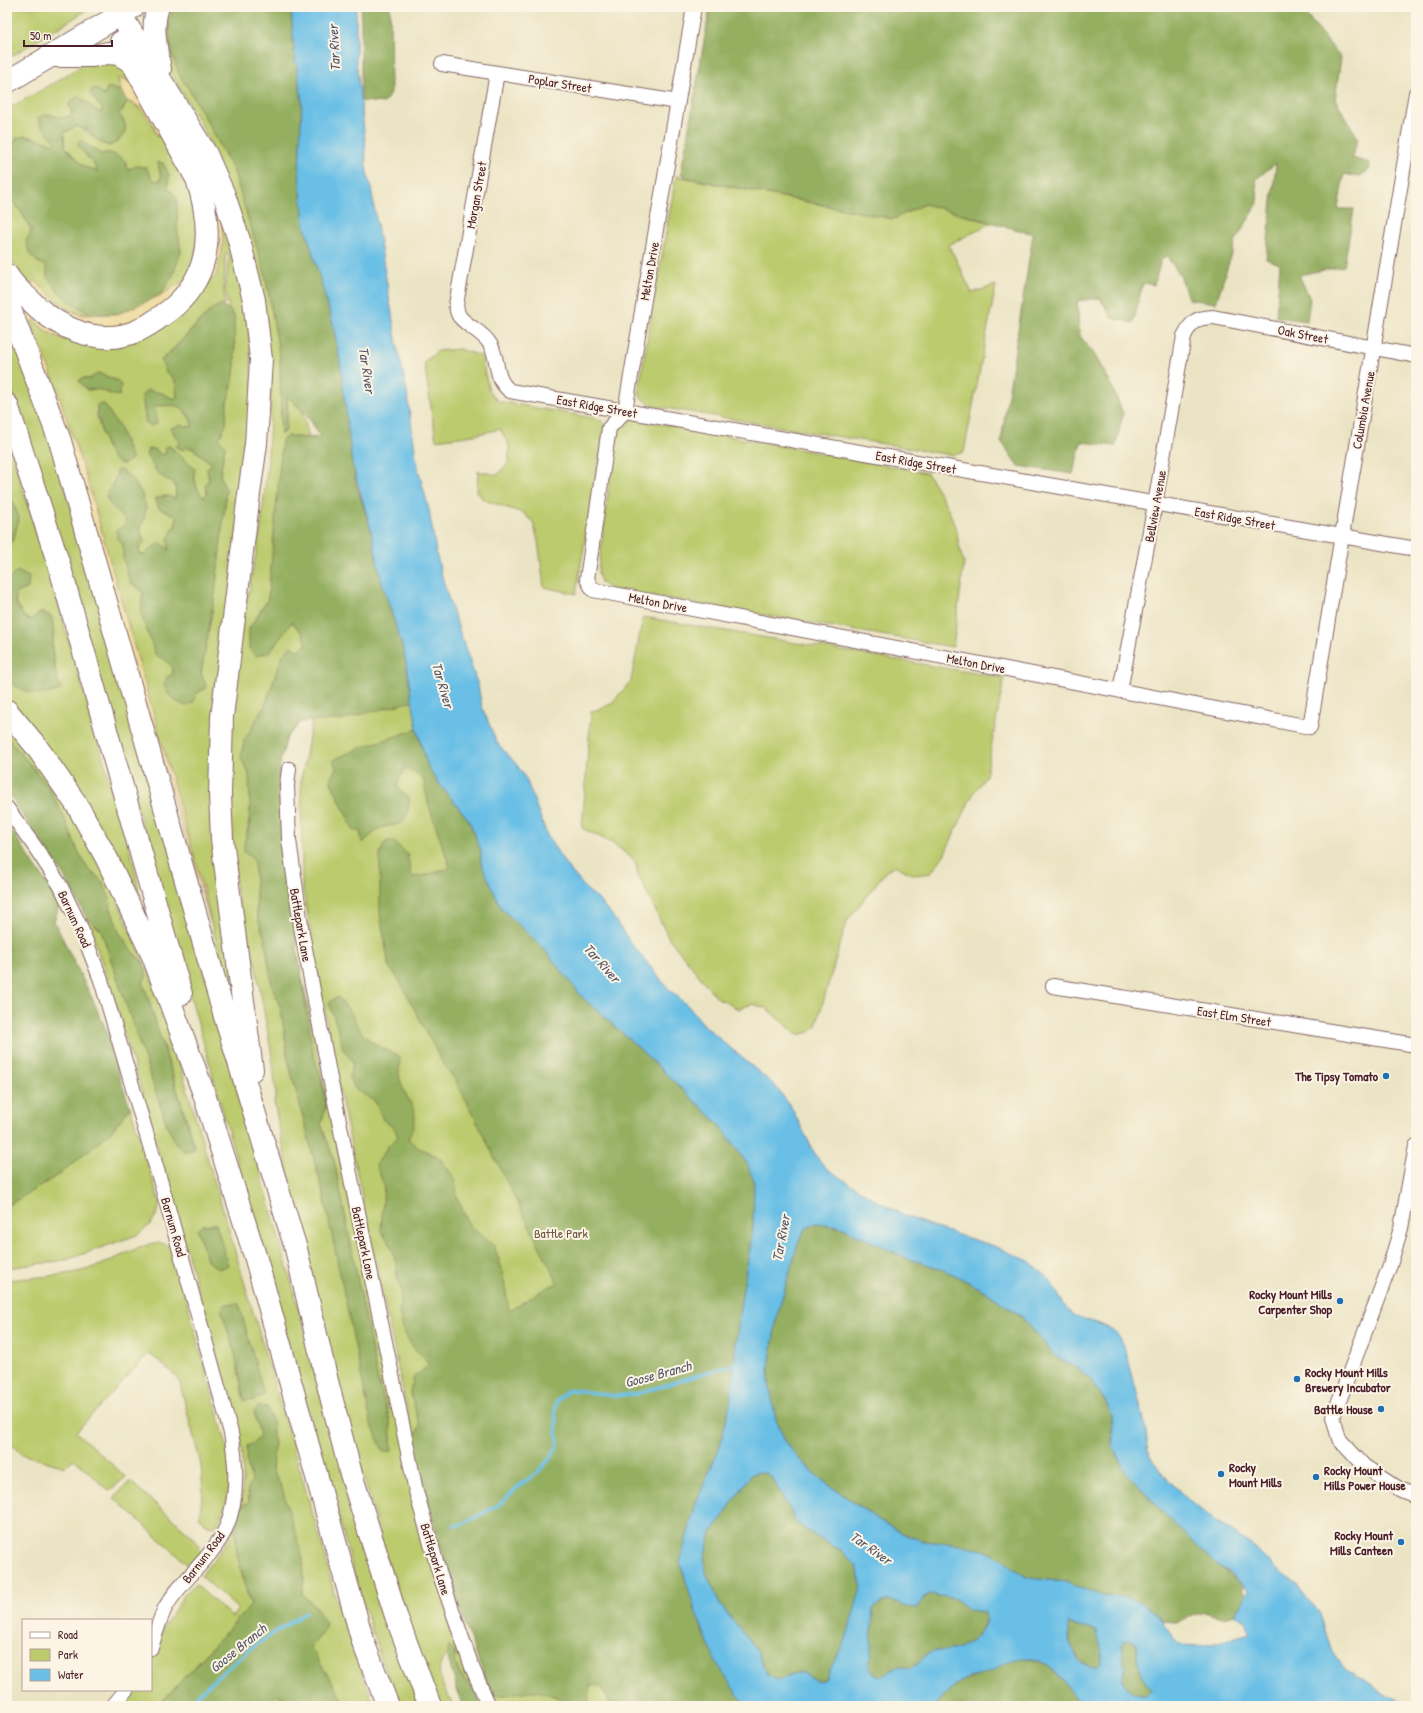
<svg xmlns="http://www.w3.org/2000/svg" width="1423" height="1713" font-family="'Patrick Hand',sans-serif">
<style>
.green{fill:#bbcb6d;stroke:#82754c;fill-rule:evenodd}
.forest{fill:#94af60;stroke:#6f6746}
.sand{fill:#eeda9e;stroke:#9c7c64}
.water{fill:#69bfe6;stroke:#5a6f88;fill-rule:evenodd}
.lines{fill:none;stroke-linecap:round;stroke-linejoin:round}
.stream{stroke:#69bfe6;stroke-width:3.5}
.minor-casing{stroke:#826461;stroke-width:16}
.primary-casing{stroke:#826461;stroke-width:24}
.motorway-casing{stroke:#826461;stroke-width:24}
.minor{stroke:#fff;stroke-width:14}
.primary{stroke:#fff;stroke-width:22}
.motorway{stroke:#fff;stroke-width:22}
.poi-dot{fill:#1f6fb2;stroke:#fcf5e5;stroke-width:1.5}
.labels{text-anchor:middle;stroke-width:4;stroke-linejoin:round;paint-order:stroke}
.street-label{font-size:13px;fill:#4a1f2b;stroke:#fcf5e5}
.poi-label{font-size:13px;font-weight:bold;fill:#4a1f2b;stroke:#fcf5e5;text-anchor:end}
.park-label{font-size:13px;fill:#6c533f;stroke:#fcf5e5}
.water-label{font-size:14px;font-style:italic;fill:#55576c;stroke:#fcf5e5}
</style>
<rect width="100%" height="100%" fill="#fcf5e5"/>
<filter id="ink" filterUnits="userSpaceOnUse"><feTurbulence type="fractalNoise" baseFrequency=".025" numOctaves="2"/><feDisplacementMap in="SourceGraphic" scale="8" xChannelSelector="R" yChannelSelector="G"/><feConvolveMatrix kernelMatrix="1 2 1 2 8 2 1 2 1" color-interpolation-filters="sRGB"/></filter>
<filter id="wash" filterUnits="userSpaceOnUse"><feTurbulence type="fractalNoise" baseFrequency=".012" numOctaves="4" result="noise"/><feDisplacementMap in="SourceGraphic" scale="16" xChannelSelector="R" yChannelSelector="G"/><feGaussianBlur stdDeviation="0.9" result="paint"/><feColorMatrix in="noise" values="0 0 0 0 0 0 0 0 0 0 0 0 0 0 0 0 0 1.4 0 .05"/><feComposite in="paint" operator="in"/></filter>
<g filter="url(#wash)">
<rect width="100%" height="100%" fill="#ebe4c4"/>
<path class="green" d="M7,7H92L7,59Z
M167,7H178L173,10L169,23V33L172,54L180,76L190,91L214,134L234,172L265,274L280,357L281,434L288,416L287,396L302,409L309,438L288,436L275,533L268,599L249,629L285,630L292,622L302,633L307,644L299,650L282,656L266,703L242,758C244,763 248,769 249,775C253,795 250,823 244,843L254,860L257,915L265,940L272,985L281,1009L288,1060L324,1197L390,1421L378,1381L334,1160L321,1124L326,1105L322,1082L313,1054L301,974L341,1166L455,1638L474,1690C462,1674 455,1675 455,1652L449,1646C447,1656 444,1657 441,1663C435,1677 448,1694 453,1706H437L386,1557L323,1332L306,1261L274,1102L276,1093L272,1056L255,962L237,896L225,767L241,622L249,591L261,527L268,459L271,388L265,355L208,137L169,70L165,52V8Z
M120,60L144,92L118,79L121,91L111,88L105,93L104,97L100,94L96,102L102,108V113C91,110 88,100 77,97L69,104L72,114C63,120 58,117 48,114L42,127L57,142L54,144L25,136L15,153L7,156V109L47,87L86,63Z
M127,101C137,106 146,112 152,122C154,127 155,133 158,138L160,127L185,164L202,229L189,278L159,296L172,277L181,252L177,227V197L167,188L169,175L158,162L162,180L152,181L130,168L127,170L109,152L101,154L92,148L86,156L94,164L97,172L82,165L65,147L64,133L76,126C91,132 94,141 109,146C126,138 131,128 118,113L123,110Z
M676,176L893,219L925,204L991,223L949,245L972,293L996,285L964,452L954,455L945,454L653,406L640,397L639,387Z
M7,195C30,221 31,228 37,262L47,266V277L74,305L93,314C66,316 53,297 34,280L29,288L7,252Z
M218,201L247,309L253,391L219,692L234,1002L211,923L204,892L88,483L53,378L31,322L35,320C42,330 53,336 65,339L52,326L209,283C223,248 226,239 218,201ZM228,253L229,258L225,290L229,309L234,316L235,364L233,382L227,402L226,424L218,439L225,445L220,476L226,490L225,504L215,594L201,674L207,687L196,694L173,674V668L163,658L141,614L143,592L130,582L123,557V544L117,539V530L125,525L126,521L114,509L106,497L116,477L117,470L144,520L140,528L144,542L139,548L140,554L144,555L151,548L170,551L168,539L176,524V516L159,508L162,496H168L175,499C179,468 159,486 152,462L160,453L163,456L170,446L193,474L198,492L204,497L208,494L205,485L209,480L207,469L212,464L193,449L187,447L175,436L180,425L193,428C191,418 185,411 177,405L155,406L146,423L142,396L162,393L173,399L177,397L175,380L166,372L161,360C179,345 193,326 211,310C214,307 220,305 225,304C222,287 226,271 225,254ZM98,373L118,381L113,395L98,389L87,390L82,378L90,379ZM104,404L119,427L132,459L104,439L97,417V405Z
M7,321L40,408L110,636L316,1370L419,1706H398L388,1681L353,1571L332,1491L284,1329L139,813L40,475L7,375Z
M459,349L481,356L489,391L498,401L599,419L605,424L576,594L544,587L538,541L533,522L523,513L484,500L477,492L478,471L497,475L509,462V445L500,429L474,435L436,440L424,362L438,351Z
M625,417L927,473C940,492 951,511 957,534C959,544 960,553 964,563L953,647L609,589L601,582L598,572L616,431Z
M7,439L50,576L133,861L139,891L132,893L17,712L7,699V680L15,686L57,677L52,648L54,629L24,617L15,601L17,593V571L7,581V540L13,541L19,518L7,488Z
M356,483L371,530L413,701L417,729L743,1703L746,1706H499L486,1680L457,1599L423,1486L335,1069L302,885L301,781Z
M643,617L1004,678L986,776L974,792L944,855L931,873L914,875L896,866L886,871L847,921L816,1026L810,1032L797,1035L766,1008L752,1004L738,1009L716,997L668,937L638,874L635,861L614,844L582,828L591,712L611,704L631,681Z
M7,717L89,834L162,1004L324,1552L334,1593L374,1706H347L309,1647L322,1634L316,1607L302,1595L304,1580L282,1488L272,1470L274,1445L272,1421L267,1407L254,1411L260,1436C250,1447 247,1467 252,1481L248,1488L249,1502L241,1506L243,1480L241,1442L139,1082L110,986L86,917L101,930L168,1128L177,1145L188,1123L147,995L143,982L146,976L142,961L133,953L119,932L110,906L109,896L102,881L88,869L77,849L63,815L48,786L7,737ZM216,1224L208,1262L197,1230L202,1225ZM236,1358L254,1400L244,1401Z
M130,1107L160,1203L157,1214L150,1225L137,1235L66,1260L7,1268V1206L58,1175L111,1132Z
M158,1242L169,1246L173,1252L227,1447L230,1471L228,1497L218,1524C209,1528 206,1524 199,1518L203,1492L201,1465L180,1384L177,1377L149,1353L76,1432L126,1477L109,1491L74,1459L65,1467L21,1454L11,1444L7,1445V1280C33,1277 72,1276 95,1267C118,1259 134,1247 158,1242Z
M130,1481L194,1538L202,1553L193,1564H187L114,1498Z
M235,1527C237,1553 241,1580 251,1605L158,1706H122L135,1690H151V1664L164,1627L184,1595L195,1584L232,1617L238,1609L201,1576L227,1542Z
M277,1694L284,1698L286,1706H255L267,1705Z"/>
<path class="forest" d="M178,7H291L294,51L302,101L299,173L304,223L333,324L340,362L356,483L371,530L381,579L404,652L413,701L340,720L301,722L287,737L280,763L279,797L288,886L313,1054L322,1082L326,1105L321,1124L334,1160L378,1381L390,1421L392,1451H383L371,1423L324,1197L288,1060L281,1009L272,985L265,940L257,915L254,860L244,852V843L249,828L250,806L249,774L241,758L244,741L266,703L282,656L291,646L299,650L307,644L302,633L292,622L270,652L256,656L249,649V629L268,599L282,440L288,436L303,438L320,437C312,420 301,409 287,396L286,431L281,434L280,357L265,274L234,172L214,134L190,91L180,76L172,54L169,33V23L173,9Z
M361,7H390L391,92L384,103L361,101Z
M710,7H1300L1341,58L1335,99L1358,138L1352,158L1370,163L1369,170L1359,177L1344,174L1338,209H1354L1344,266L1299,275L1310,299L1307,321L1276,317L1280,264L1266,259L1276,163L1256,179L1258,203L1236,240L1216,303L1188,299L1180,275L1167,257L1161,260L1154,285L1143,283L1133,323L1112,318L1100,298L1077,301L1080,336L1094,354L1110,382L1123,413L1116,446L1081,442L1073,474L1018,466L1001,441L1033,234L925,204L893,219L684,177L681,173Z
M107,88H111L121,91L127,101L123,110L118,113C131,128 126,138 109,146L99,142L87,130L76,126L64,133L65,147L82,165L97,172C97,163 81,153 77,143L80,140L101,154C112,151 117,155 126,162L127,170L137,166L146,167L153,181L161,180L158,162L163,163L169,175L168,188L177,197V227L181,252L172,277L159,296L118,314H93L74,305L57,290L47,277L46,266C32,259 29,256 26,241L32,230L21,211L7,195V156L15,153L12,146L17,138L25,136L54,144L56,142L42,127L38,118C40,117 44,115 47,115C58,113 60,123 72,114L69,104L77,97C88,100 91,110 102,113V108L90,94L92,89H97L104,97Z
M221,305L229,309L234,316L235,364L233,382L227,402L226,424L219,439L225,445L220,476L226,490L225,504L215,594L201,674L207,687L196,694L193,703L186,706C173,701 169,697 164,685L167,677L173,674V668L163,658L156,656L141,614L143,592L130,582L123,557V544L117,539V530L125,525L126,521L114,509L106,497L116,477L117,470L123,471L134,481L142,494L146,507L144,520L140,528L144,542L139,548L140,554L144,555L151,548L161,543L169,550L168,539L176,524V516L159,508L155,498L168,496L175,499C179,477 171,485 159,474C153,468 152,461 146,456L148,449H155L163,456L166,453L164,448L169,446L195,469C192,477 197,491 204,497L207,494L205,485L209,480L207,469L212,464L194,449L187,447L183,450L176,447L180,441L175,436L171,428L180,425L193,427C192,420 186,409 178,406C175,405 160,406 155,406L157,423L151,426L146,423L142,396L147,390L162,393L173,399L177,397L175,380L166,372L161,360L171,352L212,309Z
M98,373L118,381L121,386L119,396C104,394 105,387 87,390L79,381L82,378L90,379Z
M104,404L119,427L132,459C130,461 127,463 124,464C107,466 97,418 97,405Z
M7,488L19,518L13,541L7,540Z
M17,571L29,577L28,588L17,593L15,601L24,617L30,620L41,612L51,616C55,631 53,633 52,647C52,662 57,677 61,690C39,697 26,695 7,680V581Z
M417,729L427,764L436,780L469,820L481,851V863L582,997L630,1040L720,1125L748,1165L754,1183L753,1229L739,1314L730,1404L720,1446L696,1503L680,1562L703,1632L728,1681L746,1706H611L601,1686L590,1685L588,1706H574L572,1703C559,1699 543,1690 529,1691C517,1692 506,1696 494,1696C474,1655 460,1610 447,1567C434,1525 422,1483 413,1440L420,1426L410,1392L414,1377L429,1365L410,1343L403,1329L399,1311L402,1291L398,1282L395,1259L389,1242L381,1231L384,1185L376,1165L388,1146L398,1137L395,1129L383,1120L375,1101L355,1089L349,1078L353,1062L343,1049L338,1030L329,1002L338,997L351,1013L363,1035L378,1046L400,1057C400,1064 398,1073 400,1080C408,1107 424,1109 408,1139L417,1147L439,1157L455,1179L457,1197L469,1225L494,1245L502,1269L509,1311L546,1288L558,1283L456,1081L442,1062L398,978L389,967L380,913V853L385,842L392,840L407,854L412,877L426,875L450,868L428,803L423,778L405,768L397,786L409,798L408,813L402,823L380,828L362,843L360,831H354L330,780L336,768L333,760L357,749Z
M7,737L48,786L63,815L77,849L88,869L102,881L109,896L110,906L119,932L133,953L142,961L145,969L146,976L143,982L147,995L195,1149L185,1152L177,1145L168,1128L101,930L86,917L63,874L17,807L7,789Z
M7,823L58,901V910L54,921L91,996L111,1041L119,1076L130,1107L111,1132L58,1175L7,1206Z
M816,1223L843,1228L906,1258L936,1267L955,1275L985,1291L1021,1316L1057,1358L1075,1367L1091,1379L1092,1383L1105,1400L1112,1416V1443L1120,1461L1141,1489L1216,1564L1244,1586L1242,1589L1246,1596L1234,1614L1223,1617L1204,1612L1176,1622L1162,1621L1149,1607L1124,1597L1102,1596L1065,1582L1029,1578L1022,1575L1003,1560L986,1551L967,1546L923,1541L904,1534L877,1519L818,1477L791,1451L785,1441L776,1420L769,1383V1366L777,1316L797,1246L805,1229Z
M216,1224L228,1265L219,1269L208,1262L197,1230L202,1225Z
M226,1304H239L264,1395L254,1400L244,1401L236,1358L221,1309Z
M259,1406L267,1407L272,1421L274,1445L272,1470L282,1488L303,1558L304,1580L302,1595L316,1607L326,1624L322,1634L310,1647L347,1706H286L284,1698L277,1695L267,1705L158,1706L251,1605L237,1555L235,1527L241,1506L249,1502L248,1488L252,1481L246,1460L247,1446L254,1443L260,1436L254,1411Z
M757,1472L766,1473L772,1478L798,1524L821,1540L841,1550L856,1566L861,1584L860,1591L846,1639L825,1679L818,1681L802,1672L778,1680L768,1674L762,1665L757,1649L720,1605L705,1570L704,1557L711,1534L747,1481L752,1474Z
M930,1594L956,1599L969,1610L985,1611C989,1631 969,1646 952,1650C944,1651 937,1650 930,1653C922,1657 918,1664 911,1669L899,1666L883,1676L874,1674L869,1667L871,1649L873,1609C884,1596 899,1602 912,1608C918,1604 925,1596 930,1594Z
M1068,1623L1097,1631C1098,1639 1103,1652 1102,1659C1099,1681 1076,1658 1072,1648C1069,1640 1069,1630 1068,1623Z
M1130,1639L1136,1643C1137,1660 1140,1675 1151,1690C1139,1703 1127,1689 1121,1678L1125,1668L1121,1645L1125,1640Z
M449,1646L455,1652V1661L459,1674L474,1690L482,1706H462L447,1655Z
M1026,1658C1054,1661 1066,1687 1082,1706H935L948,1692L961,1682L989,1672L1011,1660Z"/>
<path class="sand" d="M118,78L129,81L144,92L160,127L158,138L152,123L146,115L138,106L127,101L121,91Z
M208,176L222,223L223,242L216,276L205,285Z
M189,278L154,318L113,329L76,324L29,288L34,280L66,309L82,315L118,314L159,296Z
M34,310L66,340C54,336 42,330 35,320L31,322L53,378L88,483L204,892L211,923L152,726L23,315Z"/>
<path class="water" d="M291,7H356V59L365,140L366,168L371,188L397,345L406,386L417,465L429,510L437,557L446,591L478,686L482,707L497,743L517,765L526,779L547,835L565,864L588,891L595,896L611,914L630,942L667,987L687,1005L706,1027L776,1087L791,1107L816,1156L826,1168L877,1201L908,1217L939,1229L994,1246L1029,1261L1049,1279L1065,1306L1073,1315L1102,1325L1111,1329L1115,1332L1121,1339L1127,1355L1143,1416L1150,1457L1165,1476L1185,1497L1207,1515L1251,1545L1275,1567L1298,1585L1320,1614L1331,1650L1344,1668L1388,1696L1410,1706H1082C1064,1684 1046,1647 1010,1661C1003,1664 996,1669 989,1672C983,1676 975,1676 968,1678C954,1684 945,1695 935,1706H746L728,1681L715,1660L695,1610L680,1562L696,1503L720,1446L730,1404L739,1314L753,1229L754,1183L748,1165L720,1125L630,1040L582,997L545,950L501,908L481,863V851L469,820L436,780L427,764L417,729L404,652L381,579L371,530L352,463L340,362L333,324L304,223L299,173L302,101L294,51ZM816,1223L833,1225L843,1228L906,1258L936,1267L955,1275L985,1291L1021,1316L1057,1358L1075,1367L1091,1379L1092,1383L1105,1400L1112,1416L1113,1448L1127,1474L1174,1524L1216,1564L1231,1574L1249,1591L1234,1614L1246,1622L1250,1633L1211,1644L1196,1646L1183,1645L1175,1640L1162,1621L1152,1610L1144,1604L1124,1597L1102,1596L1065,1582L1029,1578L1022,1575L1003,1560L986,1551L967,1546L923,1541L904,1534L877,1519L850,1500L818,1477L800,1460L785,1441L776,1420L769,1383V1366L777,1316L797,1246L805,1229ZM757,1472L766,1473L772,1478L798,1524L821,1540L841,1550L856,1566L861,1584L860,1591L846,1639L825,1679L818,1681L802,1672L778,1680L768,1674L762,1665L757,1649L720,1605L705,1570L704,1557L711,1534L747,1481L752,1474ZM930,1594L956,1599L969,1610L985,1612C990,1631 969,1646 952,1650C944,1651 937,1650 930,1653C921,1657 918,1664 911,1669L899,1666L883,1676L874,1674L869,1667L871,1649L873,1609C888,1592 900,1607 917,1608L924,1597ZM1068,1623L1097,1631C1098,1639 1103,1652 1102,1659C1100,1673 1084,1666 1078,1659C1076,1656 1074,1651 1072,1648C1069,1641 1069,1631 1068,1623ZM1130,1639L1136,1643C1137,1662 1139,1674 1151,1690C1140,1703 1127,1689 1121,1678L1125,1668L1121,1645L1125,1640Z"/>
<g class="lines">
<path class="stream" d="M454,1525H461L500,1504L520,1485L537,1473L552,1456L558,1444L555,1410L557,1401L567,1391L575,1390L614,1396L636,1394L738,1363
M187,1706L209,1684L253,1647L306,1612"/>
</g>
</g>
<g filter="url(#ink)">
<g class="lines">
<g class="minor-casing">
<path id="minor" d="M694,7L625,411L609,428L587,579L593,590L1310,727L1416,93
M442,64L678,102
M497,73L456,305C457,309 457,314 460,317C468,327 483,332 490,344C500,360 493,378 510,391L1416,549
M1120,691L1155,504L1184,336C1192,321 1195,318 1213,317L1416,356
M289,769L287,785L289,840L302,933L330,1078L403,1428L416,1491L439,1572L472,1667L489,1706
M7,808L35,847L60,885L80,926L101,980L163,1190L231,1433C237,1466 239,1503 223,1534C208,1562 180,1581 165,1608C159,1621 155,1635 151,1648
M1053,986L1416,1045
M1416,1146L1401,1228L1390,1265L1333,1417L1339,1439L1364,1466L1401,1490L1416,1496
M113,1706L126,1690"/>
</g>
<g class="primary-casing">
<path id="primary" d="M7,82L133,7"/>
</g>
<g class="motorway-casing">
<path id="motorway" d="M158,7C151,26 156,49 160,69
M120,14L206,154L224,195L239,240L254,300L261,359L256,444L249,494L222,717L220,795L222,839L252,1070
M49,56H92L108,53L119,54L133,63
M7,275C13,286 25,295 34,304C60,329 101,347 137,331C146,327 155,321 163,315C180,304 196,285 202,265C211,237 206,206 197,179L121,42
M7,301L60,441L223,1010L296,1249L326,1377L351,1474L396,1616L430,1706
M7,405L60,568L181,994
M7,711L36,746L77,805L106,857L153,956L204,1094L256,1259L363,1642L388,1706"/>
</g>
<use href="#minor" class="minor"/>
<use href="#primary" class="primary"/>
<use href="#motorway" class="motorway"/>
</g>
</g>
<g class="poi-dot">
<circle cx="1386" cy="1076" r="4"/>
<circle cx="1340" cy="1301" r="4"/>
<circle cx="1297" cy="1379" r="4"/>
<circle cx="1381" cy="1409" r="4"/>
<circle cx="1221" cy="1474" r="4"/>
<circle cx="1316" cy="1477" r="4"/>
<circle cx="1401" cy="1542" r="4"/>
</g>
<g class="labels">
<g class="street-label">
<text transform="translate(560 83) rotate(9)" y="5">Poplar Street</text>
<text transform="translate(476 195) rotate(-80)" y="5">Morgan Street</text>
<text transform="translate(649 271) rotate(-80)" y="5">Melton Drive</text>
<text transform="translate(1303 334) rotate(11)" y="5">Oak Street</text>
<text transform="translate(597 406) rotate(10)" y="5">East Ridge Street</text>
<text transform="translate(1363 410) rotate(-80)" y="5">Columbia Avenue</text>
<text transform="translate(916 462) rotate(10)" y="5">East Ridge Street</text>
<text transform="translate(1155 506) rotate(-80)" y="5">Bellview Avenue</text>
<text transform="translate(1235 518) rotate(10)" y="5">East Ridge Street</text>
<text transform="translate(658 602) rotate(11)" y="5">Melton Drive</text>
<text transform="translate(976 663) rotate(11)" y="5">Melton Drive</text>
<text transform="translate(75 919) rotate(65)" y="5">Barnum Road</text>
<text transform="translate(301 925) rotate(80)" y="5">Battlepark Lane</text>
<text transform="translate(1234 1016) rotate(9)" y="5">East Elm Street</text>
<text transform="translate(174 1227) rotate(74)" y="5">Barnum Road</text>
<text transform="translate(364 1243) rotate(78)" y="5">Battlepark Lane</text>
<text transform="translate(203 1557) rotate(-53)" y="5">Barnum Road</text>
<text transform="translate(436 1559) rotate(73)" y="5">Battlepark Lane</text>
</g>
<g class="poi-label">
<text x="1378" y="1081">The Tipsy Tomato</text>
<text x="1332" y="1299">Rocky Mount Mills<tspan x="1332" dy="15">Carpenter Shop</tspan></text>
<text x="1305" y="1377" text-anchor="start">Rocky Mount Mills<tspan x="1305" dy="15">Brewery Incubator</tspan></text>
<text x="1373" y="1414">Battle House</text>
<text x="1229" y="1472" text-anchor="start">Rocky<tspan x="1229" dy="15">Mount Mills</tspan></text>
<text x="1324" y="1475" text-anchor="start">Rocky Mount<tspan x="1324" dy="15">Mills Power House</tspan></text>
<text x="1393" y="1540">Rocky Mount<tspan x="1393" dy="15">Mills Canteen</tspan></text>
</g>
<g class="park-label">
<text x="561" y="1238">Battle Park</text>
</g>
<g class="water-label">
<text transform="translate(334 48) rotate(-93)" y="5">Tar River</text>
<text transform="translate(367 370) rotate(81)" y="5">Tar River</text>
<text transform="translate(443 685) rotate(74)" y="5">Tar River</text>
<text transform="translate(602 963) rotate(48)" y="5">Tar River</text>
<text transform="translate(781 1238) rotate(-79)" y="5">Tar River</text>
<text transform="translate(658 1374) rotate(-15)" y="5">Goose Branch</text>
<text transform="translate(871 1548) rotate(35)" y="5">Tar River</text>
<text transform="translate(238 1648) rotate(-39)" y="5">Goose Branch</text>
</g>
</g>
<rect width="1423" height="1713" fill="none" stroke="#fcf5e5" stroke-width="24"/>
<rect x="22" y="1619" width="130" height="72" fill="#fcf5e5" stroke="#b59f9b"/>
<rect x="30" y="1632" width="20" height="6" fill="#ffffff" stroke="#b59f9b"/>
<text x="58" y="1639" font-size="12" fill="#4a1f2b">Road</text>
<rect x="30" y="1649" width="20" height="12" fill="#bbcb6d" stroke="#b59f9b"/>
<text x="58" y="1659" font-size="12" fill="#4a1f2b">Park</text>
<rect x="30" y="1669" width="20" height="12" fill="#69bfe6" stroke="#b59f9b"/>
<text x="58" y="1679" font-size="12" fill="#4a1f2b">Water</text>
<path d="M24 40v6h88v-6" fill="none" stroke="#4a1f2b" stroke-width="2"/>
<text x="30" y="40" font-size="12" fill="#4a1f2b" stroke="#fcf5e5" stroke-width="3" paint-order="stroke">50 m</text>
</svg>
